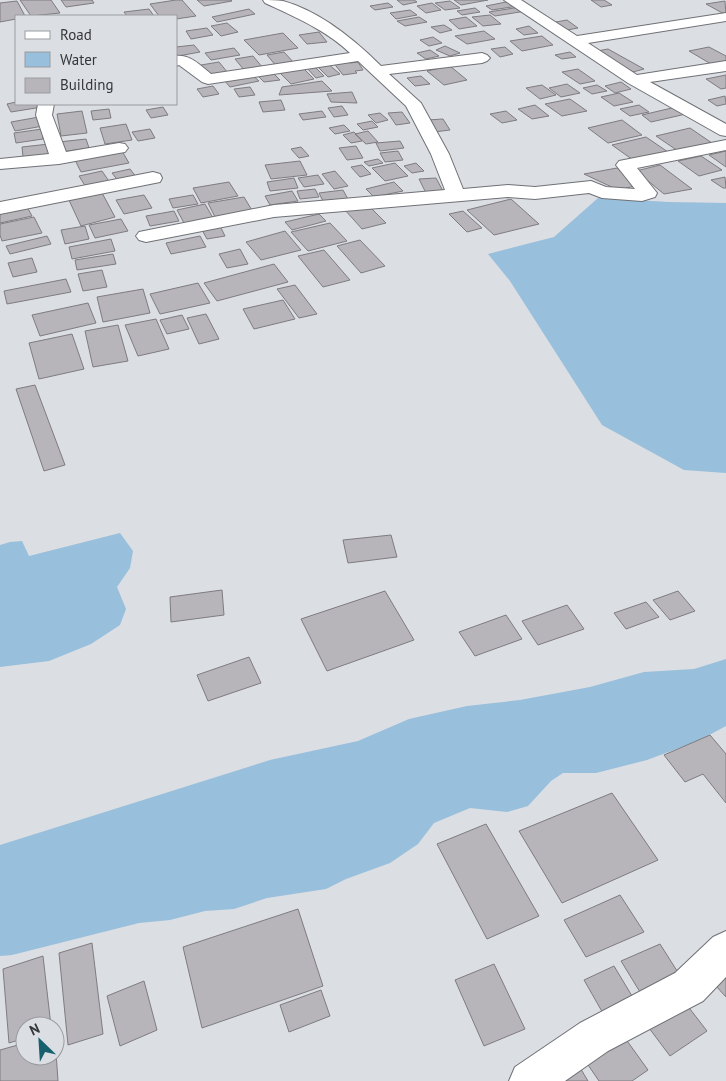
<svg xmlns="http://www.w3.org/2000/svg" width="726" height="1081" font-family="'PT Sans',sans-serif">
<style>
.water{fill:#98bfdb}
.building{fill:#b7b5ba;stroke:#7e7c80}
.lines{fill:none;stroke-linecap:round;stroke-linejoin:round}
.minor-casing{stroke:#6f7175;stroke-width:2}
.minor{fill:#fff;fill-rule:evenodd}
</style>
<rect width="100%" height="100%" fill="#dbdee3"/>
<path class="water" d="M598,198L669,202L726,203V473L684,470L602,425L510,281L488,254L554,237Z
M120,533L133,551L130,568L117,587L126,609L120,625L91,644L49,661L0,667V545L10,542L22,541L29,556Z
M726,659V726L698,741L647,760L596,773H563L551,781L528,806L507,812L470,808L434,823L418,844L390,863L346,879L326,889L267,898L234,909L205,911L170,920L139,923L12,955L0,956V845L270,760L358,741L409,719L467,706L520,700L590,687L644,672L694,669Z"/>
<path class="building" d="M20,0H51L60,13L31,16Z
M61,0H92L94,3L66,7Z
M176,0H182L196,16L176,19V16H159L150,4Z
M197,0H231L232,1L204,6Z
M397,0H414L417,2L403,5Z
M454,0H488L461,5Z
M591,0H604L612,5L601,7Z
M17,1L25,16H16V19L0,22V3Z
M450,1L460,8L445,10L435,3Z
M511,1L518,6L492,10L486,6Z
M725,1L726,15L706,4Z
M388,3L393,7L375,10L370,6Z
M432,3L441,10L426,13L417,6Z
M520,7L526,11L495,16L489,12Z
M475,8L480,12L462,15L457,11Z
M149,9L154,16H127L124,12Z
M249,9L255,14L217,22L212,17Z
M410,10L417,15L396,19L390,13Z
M490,15L501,24L483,26L472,17Z
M419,17L427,22L405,26L397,21Z
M466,17L477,26L459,29L449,20Z
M567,20L578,28L567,30L556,22Z
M227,23L238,32L221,36L211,26Z
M444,25L452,30L440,33L431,27Z
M529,26L538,33L524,35L516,29Z
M207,28L213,35L191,39L186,31Z
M484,31L495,39L467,44L455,36Z
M319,32L327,42L307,44L299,35Z
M283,33L298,48L259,55L244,40Z
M542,36L553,45L522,51L510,41Z
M433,37L442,43L429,46L420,40Z
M194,45L200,52L178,56L176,53V47Z
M445,46L460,53L450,56L436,50Z
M505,47L513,54L500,57L491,49Z
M709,47L726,56V61L711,64L689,51Z
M234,48L240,55L211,60L205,53Z
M608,49L644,69L633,72L597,51Z
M430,50L439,56L426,59L417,53Z
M284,52L295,64L277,67L267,55Z
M570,52L576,57L562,59L555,55Z
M253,56L263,68L245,71L235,59Z
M347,61L350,63L358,62L363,70L355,71L357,73L343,75L333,62Z
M219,62L228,73L210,76L201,65Z
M328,64L340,74L328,77L317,66Z
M314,66L324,76L316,78L306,67Z
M450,66L467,80L444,85L427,71Z
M303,68L314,79L291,84L280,73Z
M578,69L595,81L580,84L562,72Z
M272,72L280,80L264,82L257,75Z
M252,75L259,81L230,87L224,80Z
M726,75V88L721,89L706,79Z
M421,76L430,84L415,86L407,78Z
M322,81L332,91L279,95L282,87Z
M621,82L631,89L615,93L605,86Z
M567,84L580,93L561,97L549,88Z
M542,85L556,95L540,99L526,88Z
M597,85L607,91L592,94L583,88Z
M213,86L219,94L203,97L197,89Z
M250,87L255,95L239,97L234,89Z
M352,92L357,103L331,102L327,94Z
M619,93L633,102L614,106L601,97Z
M725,96L726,104L717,106L708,100Z
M570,99L587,111L562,116L545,104Z
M281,100L285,110L263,112L259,102Z
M16,102L41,104L42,107L11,112L7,104Z
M535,105L549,116L532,119L518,109Z
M639,105L649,112L630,116L620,109Z
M342,106L348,115L334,117L328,108Z
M163,107L168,115L151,118L146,110Z
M676,107L686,114L651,122L642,115Z
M109,109L111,118L93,120L91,111Z
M82,111L87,133L61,136L57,114Z
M322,111L326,117L303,120L299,114Z
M506,111L517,120L502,123L490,114Z
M402,112L410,123L396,125L388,113Z
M380,113L388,120L376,123L368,115Z
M39,117L43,126L15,131L11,122Z
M443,119L450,130L434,132L427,120Z
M622,120L642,135L608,143L588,128Z
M372,121L378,127L363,130L357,124Z
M126,124L132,140L105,144L100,128Z
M344,125L350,131L335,134L329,128Z
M690,128L712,143L678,151L656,136Z
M42,129L43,139L16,143L14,133Z
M150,129L155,138L138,141L132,132Z
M368,131L378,142L366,144L355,134Z
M354,132L362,141L351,143L343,135Z
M646,137L668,152L633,160L612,145Z
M86,139L89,148L61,152L59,142Z
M400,141L404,148L380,151L376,143Z
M49,144L51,154L23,157L22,147Z
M356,146L363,158L347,160L339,148Z
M301,147L309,156L299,158L291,149Z
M122,151L129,163L81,172L75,160Z
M398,151L403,160L385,162L380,153Z
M726,151V167L709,155Z
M701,156L722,170L699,176L678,161Z
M378,159L383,163L369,166L364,162Z
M300,161L307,175L271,179L265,165Z
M395,163L408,176L385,181L372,168Z
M416,163L424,171L412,173L404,166Z
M362,165L371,174L360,177L351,167Z
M660,165L692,189L664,194L636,171Z
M617,168L639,185L618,190L584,174Z
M130,169L137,178L119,182L112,173Z
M102,171L113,187L89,192L79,176Z
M335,171L348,186L334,189L322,174Z
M318,175L324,184L304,187L298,178Z
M725,177L726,188H723L711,180Z
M294,178L298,188L270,191L267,182Z
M436,178L443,191L426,193L419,179Z
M229,182L238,196L201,203L193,188Z
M394,182L403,191L374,197L366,189Z
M315,189L319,197L300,199L297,191Z
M343,190L349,201L325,205L319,193Z
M101,191L115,217L81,226L68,198Z
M292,191L298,201L270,205L265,196Z
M144,195L152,208L124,214L116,200Z
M193,195L198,204L173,208L169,199Z
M244,197L253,212L216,219L208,203Z
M511,199L539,224L494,235L467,210Z
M205,204L213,218L184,223L177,210Z
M26,205L32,216L0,223V211Z
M368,205L386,223L362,229L345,210Z
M174,211L179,221L150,226L146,216Z
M463,211L482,228L467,232L449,214Z
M319,214L326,221L292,230L285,222Z
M34,217L42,233L2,241L0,235V224Z
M121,219L128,231L95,238L89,225Z
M330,223L347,241L308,251L291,232Z
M219,224L225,236L207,239L201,228Z
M85,226L89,239L65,244L61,230Z
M285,231L301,250L261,260L246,242Z
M47,236L51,244L10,254L6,246Z
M200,236L206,247L171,254L166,243Z
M111,239L115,251L72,259L69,247Z
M360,240L385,266L361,273L337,246Z
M240,249L248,264L227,268L219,254Z
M324,250L350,280L323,287L298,256Z
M113,254L116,264L77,270L75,260Z
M32,258L37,272L13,277L8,263Z
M274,264L288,282L217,301L204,283Z
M102,270L107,287L83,291L78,274Z
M66,279L71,292L7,304L4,291Z
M198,283L210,303L160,314L150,294Z
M295,285L317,314L299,318L277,289Z
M143,289L150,313L103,322L97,297Z
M283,300L295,319L254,329L243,309Z
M88,303L96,323L40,336L32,315Z
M206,314L219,339L199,344L187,318Z
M182,315L189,329L167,334L160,320Z
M156,319L169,349L138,356L125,325Z
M118,325L128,361L93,367L85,331Z
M72,334L84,369L39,379L29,343Z
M35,385L65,465L44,471L16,389Z
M391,535L397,557L348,563L343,540Z
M222,590L224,615L171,622L170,597Z
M385,591L414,640L327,671L301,619Z
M678,591L695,611L670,620L653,600Z
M646,602L659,617L626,629L614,613Z
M567,605L584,629L538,645L522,621Z
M506,615L522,639L475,656L459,632Z
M249,657L261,683L208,701L197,675Z
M710,735L726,754V803L703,774L685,782L664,755Z
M612,793L658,860L562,903L519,831Z
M486,824L539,916L487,939L437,844Z
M620,895L644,932L586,957L564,920Z
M298,909L323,986L202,1028L183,947Z
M92,943L103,1034L68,1045L59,953Z
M660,944L679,974L640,992L621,961Z
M43,956L51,1026H25V1038L9,1043L3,969Z
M494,964L525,1029L484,1046L455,980Z
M614,966L635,1001L604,1015L584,980Z
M726,976V997L715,985Z
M144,981L157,1030L120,1046L107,996Z
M321,990L330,1016L289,1032L280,1005Z
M683,1000L707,1031L670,1056L646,1024Z
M55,1038L58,1081H0V1050L25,1043V1056H55Z
M625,1038L648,1070L632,1081H599L586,1062Z
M579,1066L588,1081H553Z"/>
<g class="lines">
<g class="minor-casing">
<path id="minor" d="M263,0C269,0 277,0 283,1C319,11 354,39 381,66L482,53L487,55L490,58L487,61L482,63L389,74L421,103L449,154L463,189L508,185L535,187L591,181L606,187L635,189L616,165L619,161L726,140V150L637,168L657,193L655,197L642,201L602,198L589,193L535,199L508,197L274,217L146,242L139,240L136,236L139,232L274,205L445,190L431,154L406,106L358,61L208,84L202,82L179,65L176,66V56C190,54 201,66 211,74L350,53C326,30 295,17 265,3Z
M504,0H521L577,36L726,13V21L588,43L637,75L726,61V71L650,82L726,124V136L720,135L628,83Z
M38,104H54L52,115L66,152L119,143L125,144L128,148L125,152L119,153L59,164L0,169V159L49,154L36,115Z
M153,172L160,174L162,178L160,182L0,214V202Z
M726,931V977L703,1001L608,1051L565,1081H509L515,1067L580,1023L675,973L713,937Z"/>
</g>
<use href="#minor" class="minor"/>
</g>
<rect x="15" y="15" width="162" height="90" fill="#dbdee3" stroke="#999b9f"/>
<rect x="25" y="31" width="25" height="8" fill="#ffffff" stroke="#999b9f"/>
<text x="60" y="40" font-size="15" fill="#353638">Road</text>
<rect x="25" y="52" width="25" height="15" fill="#98bfdb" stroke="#999b9f"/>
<text x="60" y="65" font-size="15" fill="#353638">Water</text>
<rect x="25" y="78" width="25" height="15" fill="#b7b5ba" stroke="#999b9f"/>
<text x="60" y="90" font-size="15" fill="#353638">Building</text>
<g transform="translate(40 1041) rotate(335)"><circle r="24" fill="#dbdee3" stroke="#999b9f"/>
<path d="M0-4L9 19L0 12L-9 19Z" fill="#17616f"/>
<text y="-8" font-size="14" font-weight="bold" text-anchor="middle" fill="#353638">N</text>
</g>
</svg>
